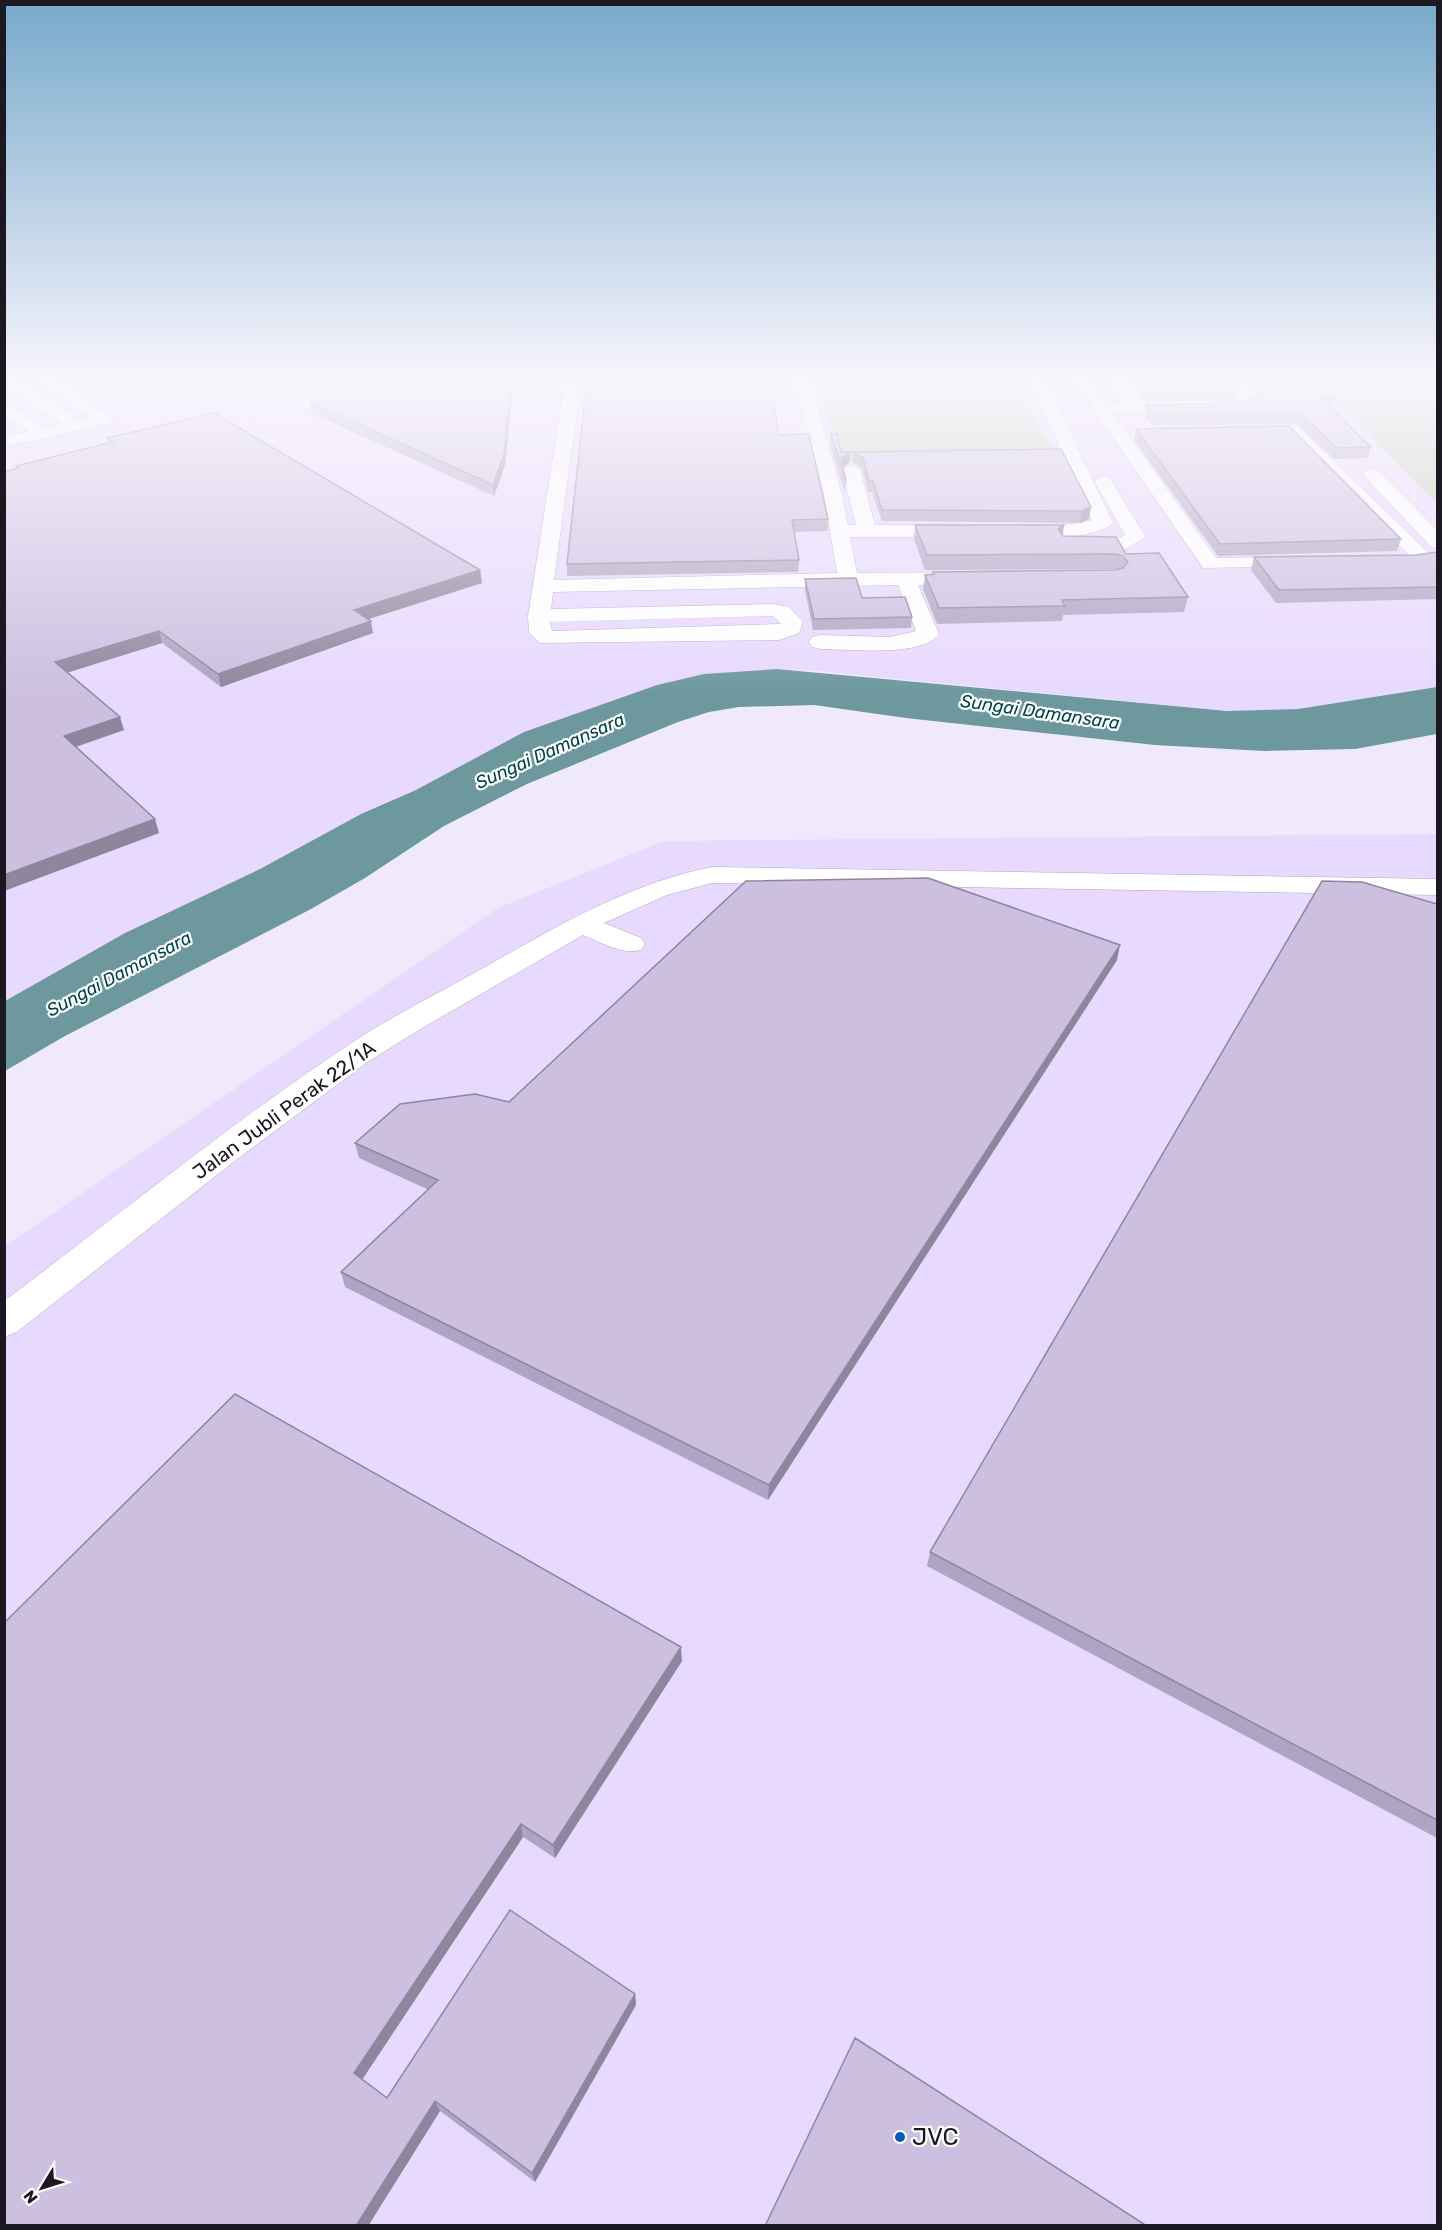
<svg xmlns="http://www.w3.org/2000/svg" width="1442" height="2230" font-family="Rubik,sans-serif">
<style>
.built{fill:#e8d9fe}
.green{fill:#bfd2b3}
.water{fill:#6d999e}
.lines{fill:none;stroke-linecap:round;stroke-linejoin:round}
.minor-casing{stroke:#b0a5c1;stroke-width:1}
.minor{fill:#fff;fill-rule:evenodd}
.wall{fill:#afa4c1}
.shaded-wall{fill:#8f869d}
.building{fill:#ccbfe0;stroke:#8f869d;stroke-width:1.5}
.poi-dot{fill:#0858c2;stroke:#fff;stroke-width:2}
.labels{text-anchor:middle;stroke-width:4.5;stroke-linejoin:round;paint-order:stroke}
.far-water-label{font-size:18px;font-style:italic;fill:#00454c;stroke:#fff}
.street-label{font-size:20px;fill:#1c1822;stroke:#fff}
.near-poi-label{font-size:24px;fill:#1c1822;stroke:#fff;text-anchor:start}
</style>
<rect width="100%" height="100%" fill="#f0e9fb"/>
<path class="built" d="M5,381H1437V687L1298,709L1227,711L808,670L777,669L704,674L657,685L524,732L416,790L361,814L260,869L125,933L5,1001Z
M1437,834V2225H5L4,1247L498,908L664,841Z"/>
<path class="green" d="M1013,381L1059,460L842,463L819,382Z
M1314,381L1437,382V503Z"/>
<path class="water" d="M777,669L1227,711L1298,709L1437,687V734L1355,749L1264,751L1155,745L906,718L814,705L739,707L709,712L678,722L527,784L444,826L365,878L311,909L65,1036L5,1071V1001L125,933L260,869L361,814L416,790L524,732L657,685L704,674Z"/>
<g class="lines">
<g class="minor-casing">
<path id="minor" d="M4,381H21L73,416L75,421L91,417L40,381H59L113,419L111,423L4,447V437L28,431L4,414V401L44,428L62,424L4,384Z
M565,381H581L554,580L837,573L824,495L794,381H810L842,495L848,525H856L842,470L851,465L860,470L875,525H958L968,531L958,537H850L857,573L970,572L977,574L980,578L977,582L970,584L918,585L939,634C922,658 847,649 820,649L812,647L809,642L812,637L820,635L891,637L916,631L898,585L553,592L551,609L773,604L789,607L803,622L799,633L779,640L540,643L529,633L528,616ZM773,616L781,624L552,631L550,622Z
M1030,381H1046L1113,523C1102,538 1019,544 1009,531C1017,521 1074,528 1092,520Z
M1074,381H1090L1216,558L1298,556L1305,558L1308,562L1305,566L1203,568Z
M1110,381H1127L1144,401H1227L1242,399L1216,381C1232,381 1256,382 1259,402L1257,405L1227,411L1117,412L1111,410L1109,407L1111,404L1127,402Z
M1267,425L1297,426L1430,554L1433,558L1430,562H1416L1287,435L1261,434L1259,430L1261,426Z
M1372,469L1378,470L1438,531V549L1431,547L1366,478L1363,474L1366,470Z
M1103,476L1109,477L1146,537L1124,550L1067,548L1064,544L1074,538H1120L1125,535L1094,481Z
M712,867L1438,879V895L712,883L667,895L604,923L641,938L645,944L641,950C621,955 601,942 583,935L424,1027L369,1061L236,1160L17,1332L4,1337V1301C123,1212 238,1117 362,1036C402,1011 444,990 485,967C559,925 628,884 712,867Z"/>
</g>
<use href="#minor" class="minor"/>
</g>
<path class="wall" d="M338,381L337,384L129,392L127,382Z
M385,381H518L516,396H512L505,465L494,496L311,413L310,402L378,401Z
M1131,381H1230L1238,387L1236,398L1145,399Z
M1234,381H1317L1336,399L1333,410L1371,447L1368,458L1334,459L1297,424L1152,425L1144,415L1146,405L1230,403L1260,397L1259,394L1249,384Z
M1136,429L1401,539L1397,551L1218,556L1134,440Z
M831,434L841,452H850L849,463L843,467L846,481L845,493L830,445Z
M779,435L828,519V531L794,532L799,560L798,572L567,576V564Z
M107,438L480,570L482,583L368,619L373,633L221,687L162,643L68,672L124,730L76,747L159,833L4,891V472L17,469L16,466L108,443Z
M1061,449L1089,519L1080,523L882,521L872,492H868L862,469L853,463V452Z
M915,525L1062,535L1063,536L1126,554L1188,597L1184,612L1063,615L1062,621L937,624L923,589L925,575L933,574V572L1117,570L1113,569L925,570L914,539Z
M1437,552V599L1276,603L1251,570L1254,557L1416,555Z
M805,579L862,598L912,617L911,628L813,630L805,590Z
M1437,904V1838L927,1566L930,1552Z
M1117,960L768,1500L345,1287L341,1272L429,1190L359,1158L355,1143L509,1102Z
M682,1661L555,1858L523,1837L362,2079L387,2098L635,1994L636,2005L535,2182L440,2111L368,2226H4Z"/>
<path class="shaded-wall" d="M515,381H518L516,396L515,385Z
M511,385L512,396L505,465L494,496L493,485Z
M850,452L849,463L842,468L841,458Z
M1091,507L1089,519L1080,523L1081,511Z
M1064,525L1062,539L1058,529Z
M480,570L482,583L356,623L354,610Z
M371,621L373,633L221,687L218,674Z
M159,631L162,643L60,675L55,662Z
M120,717L124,730L69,749L64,736Z
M155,819L159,833L4,891V875Z
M1120,945L1117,960L768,1500L769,1485Z
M681,1647L682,1661L555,1858L553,1845Z
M521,1824L523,1837L360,2083L354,2073Z
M635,1994L636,2005L535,2182L532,2173Z
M435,2101L440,2111L368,2226H356Z"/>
<path class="building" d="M385,381H515V385H511L504,454L493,485L310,402L378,401Z
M587,381H770L779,435L809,434L828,519L792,520L799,560L567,564Z
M1141,381H1230L1238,387L1147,388Z
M1259,381H1317L1336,399H1322L1371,447L1337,448L1300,413L1154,415L1146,405L1230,403L1260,397L1264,391L1261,384Z
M214,413L480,570L354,610L371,621L218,674L159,631L55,662L120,717L64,736L155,819L4,875V472L19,468L16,466L113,442L107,438Z
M1289,426L1401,539L1220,544L1136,429Z
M831,434H837L841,452H850L841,458L846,481Z
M1061,449L1091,507L1081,511L882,510L873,481H869L863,458L853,452Z
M915,525H1064L1058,529L1063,536L1116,537L1126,554L1159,553L1188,597L1062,600L1065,606L939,608L925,575L934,574L933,572L1116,570L1123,568L1128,562L1123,556L1116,554L927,555Z
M1437,552V587L1279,590L1254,557L1416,555Z
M856,578L862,598L905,597L912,617L814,619L805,579Z
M928,878L1120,945L769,1485L341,1272L438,1180L355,1143L400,1104L475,1094L509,1102L746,881Z
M1322,881L1362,882L1437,904V1820L930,1552Z
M235,1394L681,1647L553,1845L521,1824L354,2073L387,2098L510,1910L635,1994L532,2173L435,2101L356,2226H4V1623Z
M855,2038L1147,2226H765Z"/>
<linearGradient id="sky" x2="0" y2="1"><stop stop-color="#77a9ca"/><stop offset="0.55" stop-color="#f8f5fd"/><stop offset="1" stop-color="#f8f5fd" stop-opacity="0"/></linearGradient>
<rect width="1442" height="694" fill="url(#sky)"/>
<circle class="poi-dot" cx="900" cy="2137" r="6"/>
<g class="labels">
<g class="far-water-label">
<text transform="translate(1040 712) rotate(8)" y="6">Sungai Damansara</text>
<text transform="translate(550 751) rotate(-24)" y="6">Sungai Damansara</text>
<text transform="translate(119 974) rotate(-28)" y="6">Sungai Damansara</text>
</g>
<g class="street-label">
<text transform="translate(284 1110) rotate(-36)" y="7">Jalan Jubli Perak 22/1A</text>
</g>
<g class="near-poi-label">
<text x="912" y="2145">JVC</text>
</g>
</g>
<rect width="1442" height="2230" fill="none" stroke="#1c1822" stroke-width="12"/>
<g transform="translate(42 2188) rotate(232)" stroke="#ffffff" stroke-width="4.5" paint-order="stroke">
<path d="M0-4.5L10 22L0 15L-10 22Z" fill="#1c1822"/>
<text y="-9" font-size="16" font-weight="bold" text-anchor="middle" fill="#1c1822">N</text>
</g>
</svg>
